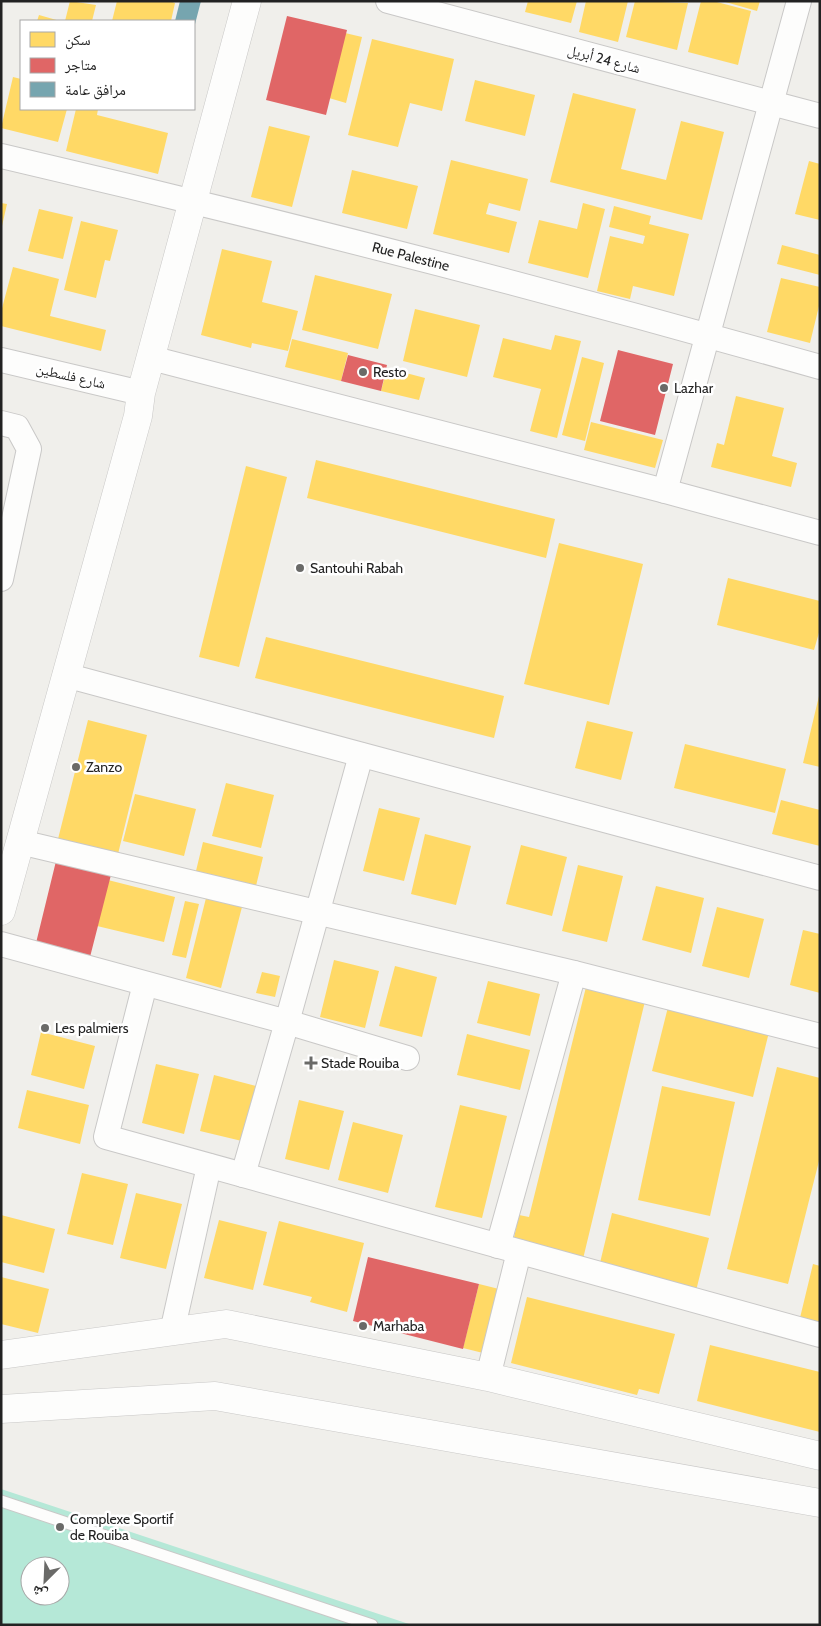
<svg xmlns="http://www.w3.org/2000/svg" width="821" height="1626" font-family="Cabin,'Noto Naskh Arabic',sans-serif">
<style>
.pitch{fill:#b5e8d7;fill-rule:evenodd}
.homes{fill:#ffd966}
.shops{fill:#e06666}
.public{fill:#76a5af}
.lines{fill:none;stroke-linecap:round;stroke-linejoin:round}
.service-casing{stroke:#c9c8c7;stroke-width:13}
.minor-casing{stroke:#c9c8c7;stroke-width:26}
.tertiary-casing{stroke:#c9c8c7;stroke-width:29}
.service{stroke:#fdfdfc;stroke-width:11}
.minor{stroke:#fdfdfc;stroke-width:24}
.tertiary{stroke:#fdfdfc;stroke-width:28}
.poi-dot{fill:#6a6a68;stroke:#fff;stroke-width:2}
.labels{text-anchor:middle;stroke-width:5;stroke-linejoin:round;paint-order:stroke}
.street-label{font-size:14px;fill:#222;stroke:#fff}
.poi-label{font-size:14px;fill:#222;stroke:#fff;text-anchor:start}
</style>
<rect width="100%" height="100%" fill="#f0efeb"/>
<path class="pitch" d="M1,1489L412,1625H1ZM30,1566H60V1596H30Z"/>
<path class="homes" d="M70,1L96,5L92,21H65Z
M117,1H170L175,3L171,21H112Z
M528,1H577L571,23L525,12Z
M586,1H628L618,42L579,32Z
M635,1L688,3L677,50L626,37Z
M701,1H713L751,11L738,65L688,52Z
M722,1H760L757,11Z
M39,15L60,21H37Z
M345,33L362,37L346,103L329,98Z
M372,39L454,59L442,111L410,103L398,147L348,135Z
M13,77L21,79V109H67L58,142L1,128Z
M475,80L535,95L525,136L465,121Z
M573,93L636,109L621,169L666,180L681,121L724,132L702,220L550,182Z
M76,109H98L97,115L168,133L158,174L66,151Z
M269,126L310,136L292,207L251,197Z
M451,160L528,179L520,211L489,203L486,214L517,222L509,253L433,234Z
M809,161L820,164V220L795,214Z
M352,170L418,186L407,229L342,213Z
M1,203L7,204L2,226H1Z
M583,203L605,209L588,278L528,263L539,220L577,229Z
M614,206L651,216L649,224L689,234L674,296L633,286L630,299L597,291L610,236L643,244L645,236L609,227Z
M39,209L73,217L63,259L28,251Z
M81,221L118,230L110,261L105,260L96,298L64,290Z
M782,245L820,255V275L777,264Z
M222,249L272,261L262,302L298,311L288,351L252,343L251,348L201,335Z
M13,267L59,279L50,316L106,330L101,351L1,326V312Z
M315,275L392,294L378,349L302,330Z
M781,278L820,287V302L810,343L767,332Z
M415,309L480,325L467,377L403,361Z
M555,335L581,341L557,438L530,431L541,389L493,377L503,338L551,350Z
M292,339L348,353L341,381L285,367Z
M582,357L604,363L585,441L562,435Z
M387,368L425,378L419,400L381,391Z
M736,396L784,408L772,456L797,463L791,487L711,467L717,443L724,445Z
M591,422L663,440L655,468L584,450Z
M316,460L555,519L546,558L307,498Z
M246,466L287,477L239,667L199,657Z
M559,543L643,564L609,705L524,684Z
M728,578L820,601V629L814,650L717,625Z
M266,637L504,696L494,738L255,678Z
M819,696H820V767L803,763Z
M88,720L147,735L118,854L58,839Z
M587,721L633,732L621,780L575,768Z
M685,744L786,769L775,813L674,788Z
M226,783L274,795L261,848L212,836Z
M135,794L196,809L184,856L123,841Z
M781,800L820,810V846L772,834Z
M379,808L420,818L404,881L363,871Z
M425,834L471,846L456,905L411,894Z
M203,842L263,857L255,890L195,875Z
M521,845L567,857L552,916L506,904Z
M578,865L623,876L607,942L562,931Z
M108,880L175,897L164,942L97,926Z
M656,886L704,898L691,953L642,940Z
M206,898L242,907L221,988L186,978Z
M185,901L199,904L186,958L172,955Z
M717,907L764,919L749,978L702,966Z
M803,930L820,934V993L790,985Z
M334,960L379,971L365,1028L320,1017Z
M395,966L437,977L422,1037L379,1026Z
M262,972L280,976L275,997L256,993Z
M488,981L540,994L530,1036L477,1023Z
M587,983L646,997L583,1259L513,1242L519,1215L529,1217Z
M668,1007L769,1032L753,1097L652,1071Z
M41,1032L95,1046L84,1089L31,1075Z
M467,1034L530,1050L520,1090L457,1075Z
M156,1064L199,1074L184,1134L142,1123Z
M777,1067L820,1078V1157L788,1284L727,1269Z
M214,1075L260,1087L246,1142L200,1131Z
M662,1086L735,1102L710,1216L638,1200Z
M27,1090L89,1105L80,1144L18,1128Z
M299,1100L344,1111L329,1170L285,1159Z
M460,1105L507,1116L482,1218L435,1207Z
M353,1122L403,1135L388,1193L338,1180Z
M82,1173L128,1184L113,1245L67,1234Z
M136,1193L182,1204L166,1269L120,1258Z
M612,1213L709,1238L696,1291L599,1267Z
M1,1215L55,1229L44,1273L1,1262Z
M219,1220L267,1232L253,1290L204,1278Z
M279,1221L364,1243L347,1312L310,1302L312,1297L263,1285Z
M813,1264L820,1266V1327L799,1322Z
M1,1277L49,1289L38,1333L1,1324Z
M479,1284L499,1289L483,1353L463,1348Z
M527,1297L675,1334L659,1394L639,1389L637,1395L511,1363Z
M710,1345L820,1372V1432L697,1401Z"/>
<path class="shops" d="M287,16L347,30L326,115L266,100Z
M618,350L673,364L655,435L600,421Z
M348,355L387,365L381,391L341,381Z
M57,857L112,871L90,957L36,943Z
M368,1257L479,1284L463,1349L353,1321Z"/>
<path class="public" d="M180,1H201L194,28V21H175Z"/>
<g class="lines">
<g class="service-casing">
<path id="service" d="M1,1501L372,1625"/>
</g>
<g class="minor-casing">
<g id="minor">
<path d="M388,1L820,116"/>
<path id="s1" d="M1,156C276,220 549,290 820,367"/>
<path d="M151,358L665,491L820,533"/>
<path d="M1,360L141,393"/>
<path d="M1,423L17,427L29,449L1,579"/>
<path d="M665,491L799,1"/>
<path d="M65,675L820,878"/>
<path d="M20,842L574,973L820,1036"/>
<path d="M1,944L287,1022L361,755"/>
<path d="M145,984L106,1137L820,1335"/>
<path d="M243,1175L287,1022L407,1058"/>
<path d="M498,1246L574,973"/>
<path d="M172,1332L209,1166"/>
<path d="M488,1377L519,1252"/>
</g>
</g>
<g class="tertiary-casing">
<path id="tertiary" d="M1,911L138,416L141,393L247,1
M1,1355L226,1324L488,1377L820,1456
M1,1409L215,1396L820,1503"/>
</g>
<use href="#service" class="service"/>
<use href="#minor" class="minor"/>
<use href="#tertiary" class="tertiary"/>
</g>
<g class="poi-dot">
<circle cx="363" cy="372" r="5"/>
<circle cx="664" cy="388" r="5"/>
<circle cx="300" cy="568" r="5"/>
<circle cx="76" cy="767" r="5"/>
<circle cx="45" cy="1028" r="5"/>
<path d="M308.5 1055.5h5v5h5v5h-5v5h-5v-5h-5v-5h5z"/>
<circle cx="363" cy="1326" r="5"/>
<circle cx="60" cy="1527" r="5"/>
</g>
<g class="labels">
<g class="street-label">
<text transform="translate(604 59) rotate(15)" y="5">شارع 24 أبريل</text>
<text dy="5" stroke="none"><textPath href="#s1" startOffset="422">Rue Palestine</textPath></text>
<text transform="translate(71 376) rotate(13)" y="5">شارع فلسطين</text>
</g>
<g class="poi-label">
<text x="373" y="377">Resto</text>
<text x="674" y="393">Lazhar</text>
<text x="310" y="573">Santouhi Rabah</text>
<text x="86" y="772">Zanzo</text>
<text x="55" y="1033">Les palmiers</text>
<text x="321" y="1068">Stade Rouiba</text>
<text x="373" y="1331">Marhaba</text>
<text x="70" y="1524">Complexe Sportif<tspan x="70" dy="16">de Rouiba</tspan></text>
</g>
</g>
<rect width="821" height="1626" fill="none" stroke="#222222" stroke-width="5"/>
<rect x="20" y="20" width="175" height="90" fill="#ffffff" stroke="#a7a7a7"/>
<rect x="30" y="32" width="25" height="15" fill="#ffd966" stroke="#a7a7a7"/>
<text x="65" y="45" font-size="15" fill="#222222">سكن</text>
<rect x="30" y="58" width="25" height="15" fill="#e06666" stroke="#a7a7a7"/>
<text x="65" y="70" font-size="15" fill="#222222">متاجر</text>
<rect x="30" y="82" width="25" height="15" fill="#76a5af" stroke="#a7a7a7"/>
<text x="65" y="95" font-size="15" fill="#222222">مرافق عامة</text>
<g transform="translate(45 1581) rotate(204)"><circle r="24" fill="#ffffff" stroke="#a7a7a7"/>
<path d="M0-4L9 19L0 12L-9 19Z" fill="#6a6a68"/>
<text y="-8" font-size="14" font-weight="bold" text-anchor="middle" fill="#222222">ش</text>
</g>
</svg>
